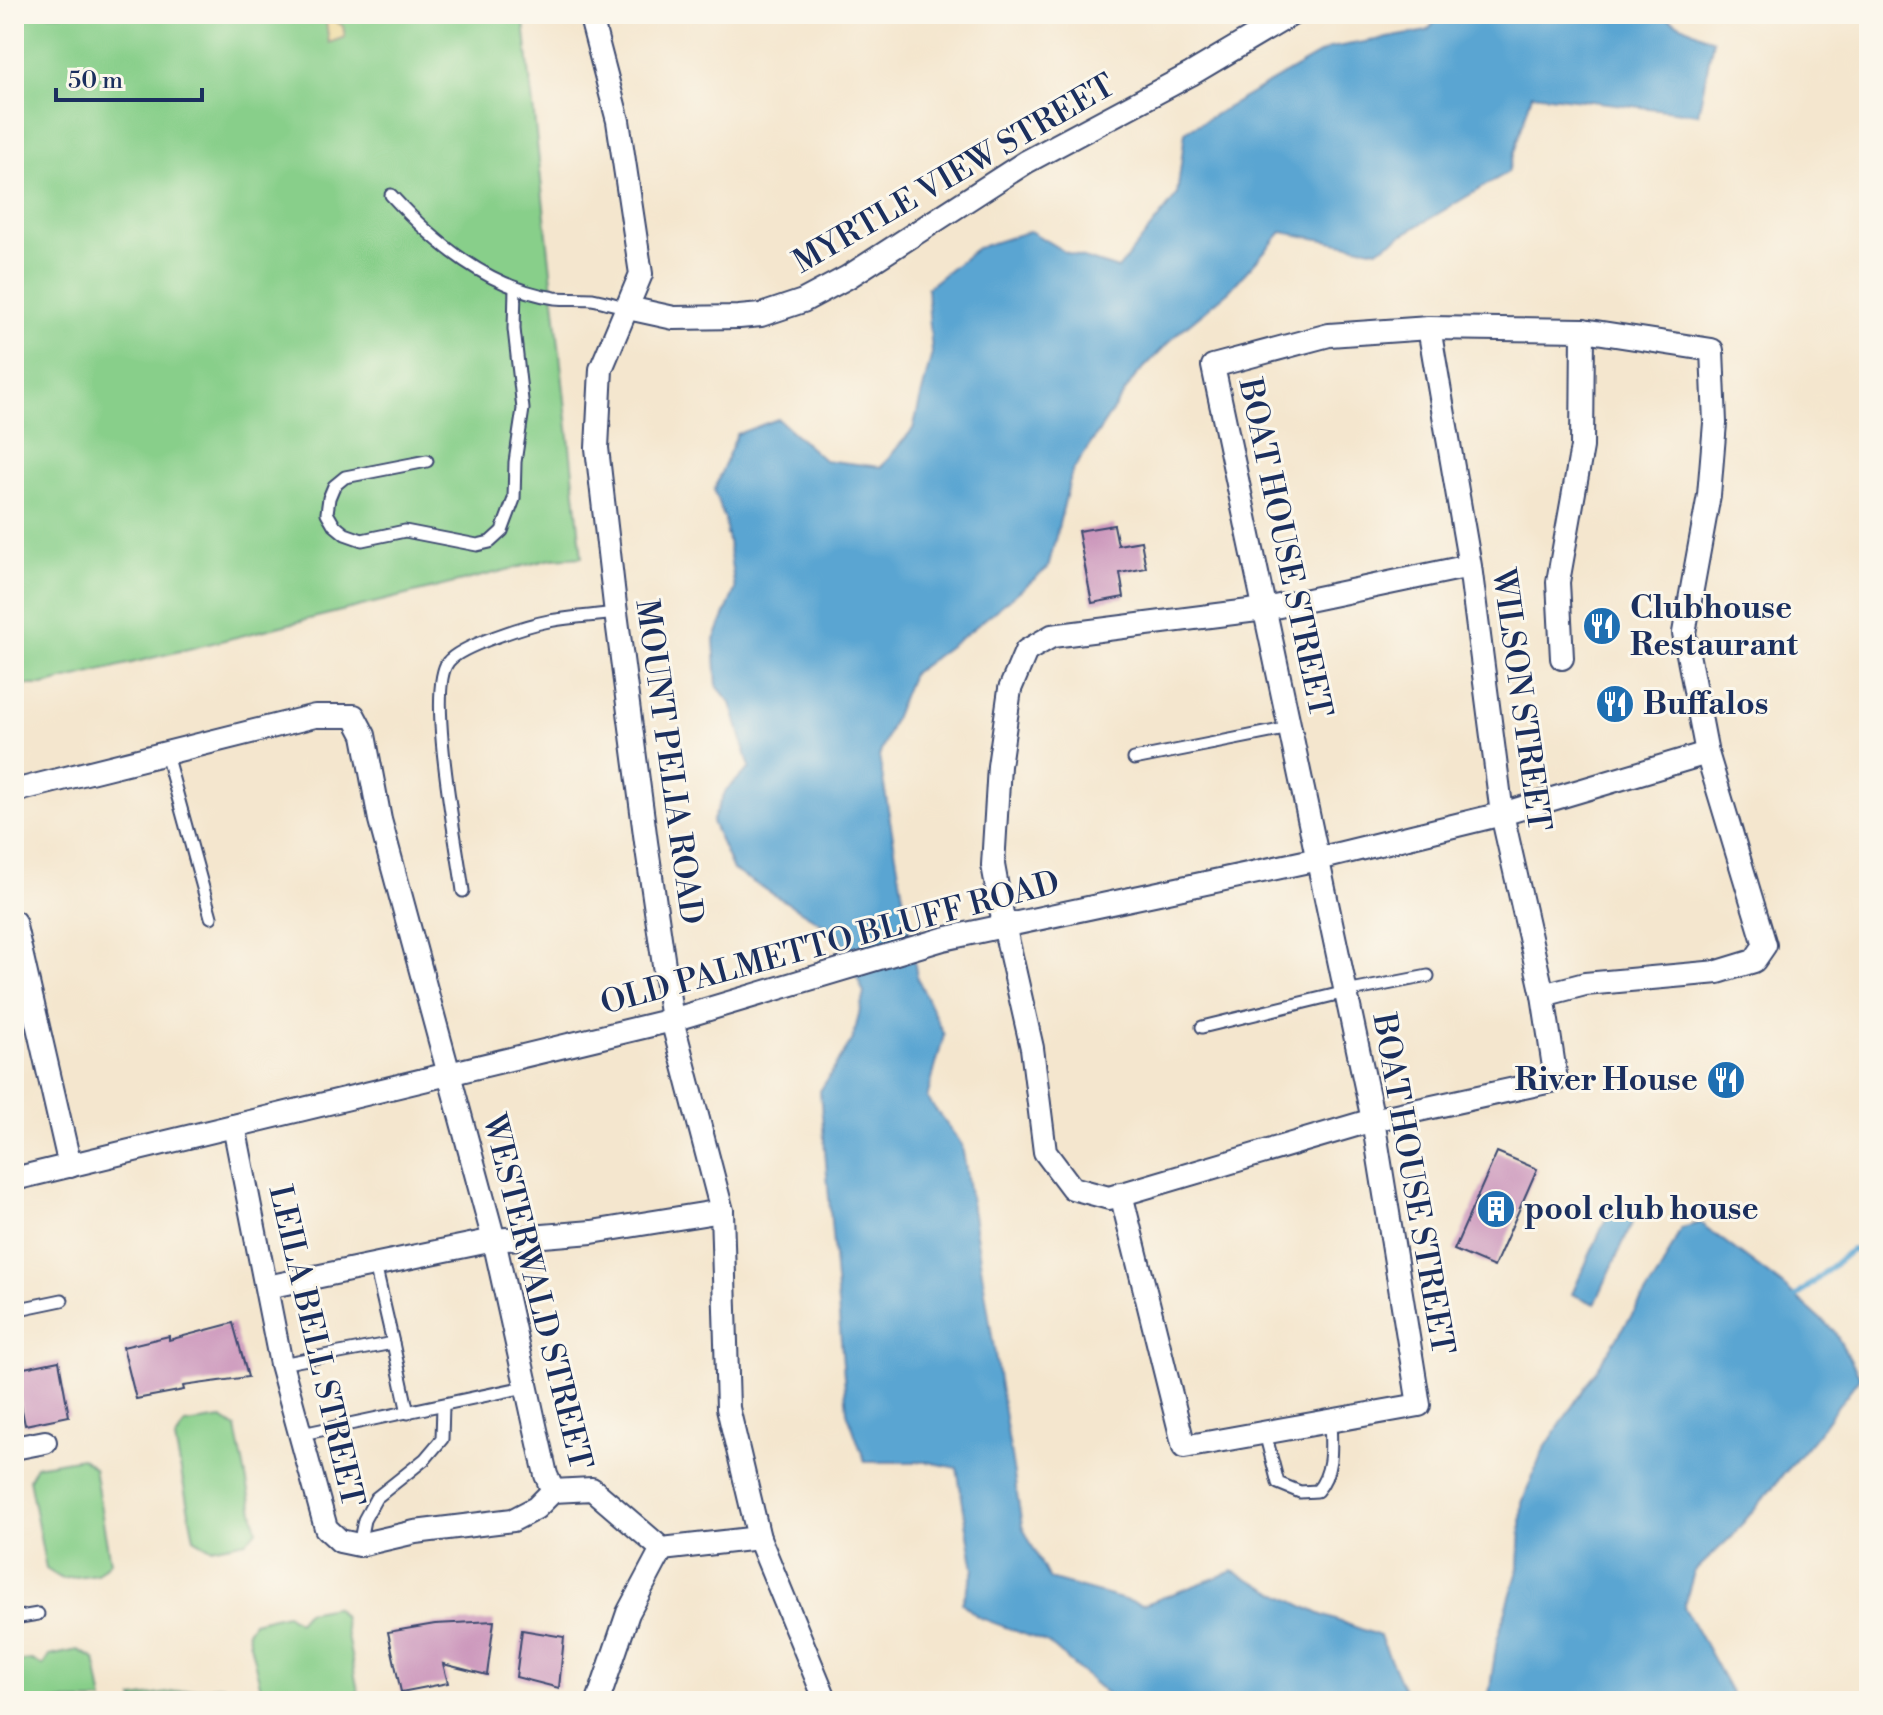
<svg xmlns="http://www.w3.org/2000/svg" width="1883" height="1715" font-family="'Libre Bodoni',serif">
  <rect width="100%" height="100%" fill="#fbf7ec"/>
  <filter id="ink" filterUnits="userSpaceOnUse"><feTurbulence type="fractalNoise" baseFrequency=".0125" numOctaves="2"/><feDisplacementMap in="SourceGraphic" scale="16" xChannelSelector="R" yChannelSelector="G"/><feConvolveMatrix kernelMatrix="1 2 1 2 8 2 1 2 1" color-interpolation-filters="sRGB"/></filter>
  <filter id="wash" filterUnits="userSpaceOnUse"><feTurbulence type="fractalNoise" baseFrequency=".006" numOctaves="4" result="noise"/><feDisplacementMap in="SourceGraphic" scale="32" xChannelSelector="R" yChannelSelector="G"/><feGaussianBlur stdDeviation="1.8" result="paint"/><feColorMatrix in="noise" values="0 0 0 0 0 0 0 0 0 0 0 0 0 0 0 0 0 1.4 0 .05"/><feComposite in="paint" operator="in"/></filter>
  <g filter="url(#wash)">
    <rect width="100%" height="100%" fill="#f4e6ce"/>
    <g fill="#88cf8a" stroke="#527f74" stroke-width="2">
      <polygon points="14,14 523,14 582,557 551,559 43,685 14,685"/>
      <polygon points="222,1419 236,1428 257,1531 246,1541 211,1548 194,1538 175,1440 185,1424"/>
      <polygon points="81,1458 94,1468 110,1562 97,1574 62,1579 46,1569 29,1479 36,1466"/>
      <polygon points="334,1607 343,1616 360,1701 264,1701 247,1631 253,1622 286,1614 298,1622 306,1612"/>
      <polygon points="78,1650 95,1659 103,1701 14,1701 14,1662 32,1660 43,1666 49,1656"/>
      <polygon points="223,1685 227,1701 134,1701 133,1698"/>
    </g>
    <polygon fill="#eeda9e" stroke="#84847e" stroke-width="2" points="341,14 335,21 343,26 345,37 329,43 325,15"/>
    <g fill="#5aa5d2" stroke="#3a6a98" stroke-width="2">
      <polygon points="1442,14 1658,14 1713,40 1698,114 1532,94 1508,172 1377,250 1282,232 1229,291 1178,333 1135,377 1072,472 1048,568 969,632 912,674 879,756 917,977 944,1035 927,1098 962,1145 1022,1526 1049,1579 1143,1605 1233,1571 1319,1614 1380,1636 1409,1701 1115,1701 1048,1643 978,1617 962,1603 974,1570 957,1468 928,1462 865,1462 847,1412 820,1091 853,1039 864,993 839,934 733,870 712,822 726,790 750,768 731,703 717,686 714,640 735,590 725,520 714,490 737,434 778,419 824,460 881,467 913,429 932,353 927,288 977,248 1030,231 1065,252 1118,269 1177,195 1185,132 1330,48 1427,31"/>
      <polygon points="1611,1208 1634,1219 1595,1304 1572,1294"/>
      <polygon points="1700,1223 1781,1284 1834,1331 1860,1377 1814,1438 1732,1536 1694,1572 1684,1607 1736,1701 1488,1701 1497,1640 1519,1567 1522,1503 1543,1451 1660,1272 1681,1228"/>
    </g>
    <g fill="none" stroke-linecap="round" stroke-linejoin="round">
      <polyline stroke="#5aa5d2" stroke-width="6" points="1796,1297 1851,1250 1869,1251"/>
    </g>
    <g id="blocks">
      <g fill="#cc97bc">
        <polygon points="1114,525 1118,545 1141,541 1146,568 1120,573 1124,597 1092,603 1078,531"/>
        <polygon points="1497,1152 1537,1169 1494,1267 1454,1250"/>
        <polygon points="233,1323 248,1377 183,1386 184,1390 136,1399 123,1347 169,1336 169,1340"/>
        <polygon points="59,1361 69,1416 25,1425 14,1370"/>
        <polygon points="494,1621 487,1675 443,1664 448,1683 401,1692 388,1632 435,1624"/>
        <polygon points="522,1630 564,1637 559,1688 516,1677"/>
      </g>
    </g>
  </g>
  <g filter="url(#ink)">
    <use href="#blocks" fill-opacity="0" stroke="#3c4a6f" stroke-width="2"/>
    <g fill="none" stroke-linecap="round" stroke-linejoin="round">
      <g stroke="#3c4a6f" stroke-width="15">
        <g id="service">
          <path d="M391,195C435,243 488,288 555,298C567,299 580,298 592,299C604,301 616,305 628,308"/>
          <polyline points="427,461 345,477 334,486 329,498 327,513 334,525 345,534 362,540 405,531 477,545 490,542 502,531 514,499 515,462 523,409 514,329 515,288"/>
          <polyline points="166,754 211,917"/>
          <polyline points="1134,759 1290,728"/>
          <path d="M463,891C458,850 426,690 448,662C460,646 528,625 549,621C571,617 593,616 616,613"/>
          <polyline points="1202,1027 1346,992 1428,976"/>
          <polyline points="375,1265 393,1343"/>
          <polyline points="14,1310 62,1300"/>
          <polyline points="281,1364 393,1343 408,1413"/>
          <path d="M1265,1433L1278,1483L1300,1492L1317,1491C1334,1472 1331,1445 1330,1421"/>
          <polyline points="302,1434 525,1387"/>
          <polyline points="359,1545 364,1520 376,1498 425,1459 442,1439 443,1405"/>
          <polyline points="14,1618 38,1614"/>
        </g>
      </g>
      <g stroke="#3c4a6f" stroke-width="26">
        <g id="minor">
          <polyline points="590,14 618,121 641,274 601,369 597,448 615,605 646,842 672,1020 722,1211 728,1408 759,1538 826,1701"/>
          <polyline points="628,308 674,318 739,317 761,315 803,301 848,277 1026,162 1191,74 1292,14"/>
          <polyline points="1429,328 1470,566 1502,814 1543,995 1556,1080 1373,1120 1109,1198 1072,1188 1045,1152 1032,1048 1004,925 993,865 999,766 1010,689 1026,651 1052,636 1265,609 1470,566"/>
          <polyline points="1562,658 1558,582 1582,447 1583,330"/>
          <polyline points="14,791 315,716 354,716 364,735 380,820 494,1240 546,1475 553,1491 592,1489 662,1549 759,1538"/>
          <polyline points="14,922 70,1166"/>
          <polyline points="234,1126 281,1364 326,1528 340,1541 359,1545 415,1532 513,1520 536,1508 553,1491"/>
          <polyline points="14,1179 672,1020 943,939 1318,859 1502,814 1707,753"/>
          <polyline points="1121,1194 1184,1447 1419,1405 1373,1120 1213,366 1329,335 1429,328 1583,330 1712,350 1715,423 1709,495 1684,633 1707,753 1765,945 1754,961 1718,972 1585,984 1543,995"/>
          <polyline points="267,1287 494,1240 592,1232 722,1211"/>
          <polyline points="14,1448 45,1442"/>
          <polyline points="598,1701 628,1613 662,1549"/>
        </g>
      </g>
      <use href="#service" stroke="#fff" stroke-width="11"/>
      <use href="#minor" stroke="#fff" stroke-width="22"/>
    </g>
  </g>
  <defs>
    <g id="restaurant-disc" transform="scale(2)"><circle r="9.5" fill="#1f6fb2" stroke="#fbf7ec"/><path d="M-5-6h1v4h1v-4h1v4h1v-4h1v5L-1.5 .5V6h-2V.5L-5-1ZM5-6V6H3V1.5H1.5Q1.5-4 5-6Z" fill="#fff"/></g>
    <g id="building-disc" transform="scale(2)"><circle r="9.5" fill="#1f6fb2" stroke="#fbf7ec"/><path d="M-4-6H4V6H1V3H-1V6H-4ZM-2.5-4.3h1.7v1.8h-1.7ZM.8-4.3h1.7v1.8H.8ZM-2.5-1h1.7V.8h-1.7ZM.8-1h1.7V.8H.8Z" fill="#fff"/></g>
  </defs>
  <g fill-rule="evenodd">
    <use href="#restaurant-disc" x="1602" y="626"/>
    <use href="#restaurant-disc" x="1615" y="704"/>
    <use href="#restaurant-disc" x="1726" y="1080"/>
    <use href="#building-disc" x="1496" y="1209"/>
  </g>
  <g text-anchor="middle" dominant-baseline="central" stroke-width="6" stroke-linejoin="round" paint-order="stroke">
    <g font-size="32" fill="#1b2f5e" stroke="#fbf7ec">
      <text transform="translate(954 174) rotate(-30)">MYRTLE VIEW STREET</text>
      <text transform="translate(1285 548) rotate(78)">BOAT HOUSE STREET</text>
      <text transform="translate(1521 700) rotate(82)">WILSON STREET</text>
      <text transform="translate(669 762) rotate(82)">MOUNT PELIA ROAD</text>
      <text transform="translate(830 943) rotate(-15)">OLD PALMETTO BLUFF ROAD</text>
      <text transform="translate(1413 1184) rotate(80)">BOAT HOUSE STREET</text>
      <text transform="translate(537 1292) rotate(76)">WESTERWALD STREET</text>
      <text transform="translate(316 1346) rotate(77)">LEILA BELL STREET</text>
    </g>
    <g font-size="32" font-weight="bold" fill="#1b2f5e" stroke="#fbf7ec" text-anchor="start">
      <text x="1630" y="608">Clubhouse<tspan x="1630" dy="37">Restaurant</tspan></text>
      <text x="1643" y="704">Buffalos</text>
      <text x="1698" y="1080" text-anchor="end">River House</text>
      <text x="1524" y="1209">pool club house</text>
    </g>
  </g>
  <rect width="1883" height="1715" fill="none" stroke="#fbf7ec" stroke-width="48"/>
  <path d="M56 88v12h146v-12" fill="none" stroke="#1b2f5e" stroke-width="4"/>
  <text x="68" y="88" font-size="24" fill="#1b2f5e" stroke="#fbf7ec" stroke-width="6" paint-order="stroke">50 m</text>
</svg>
